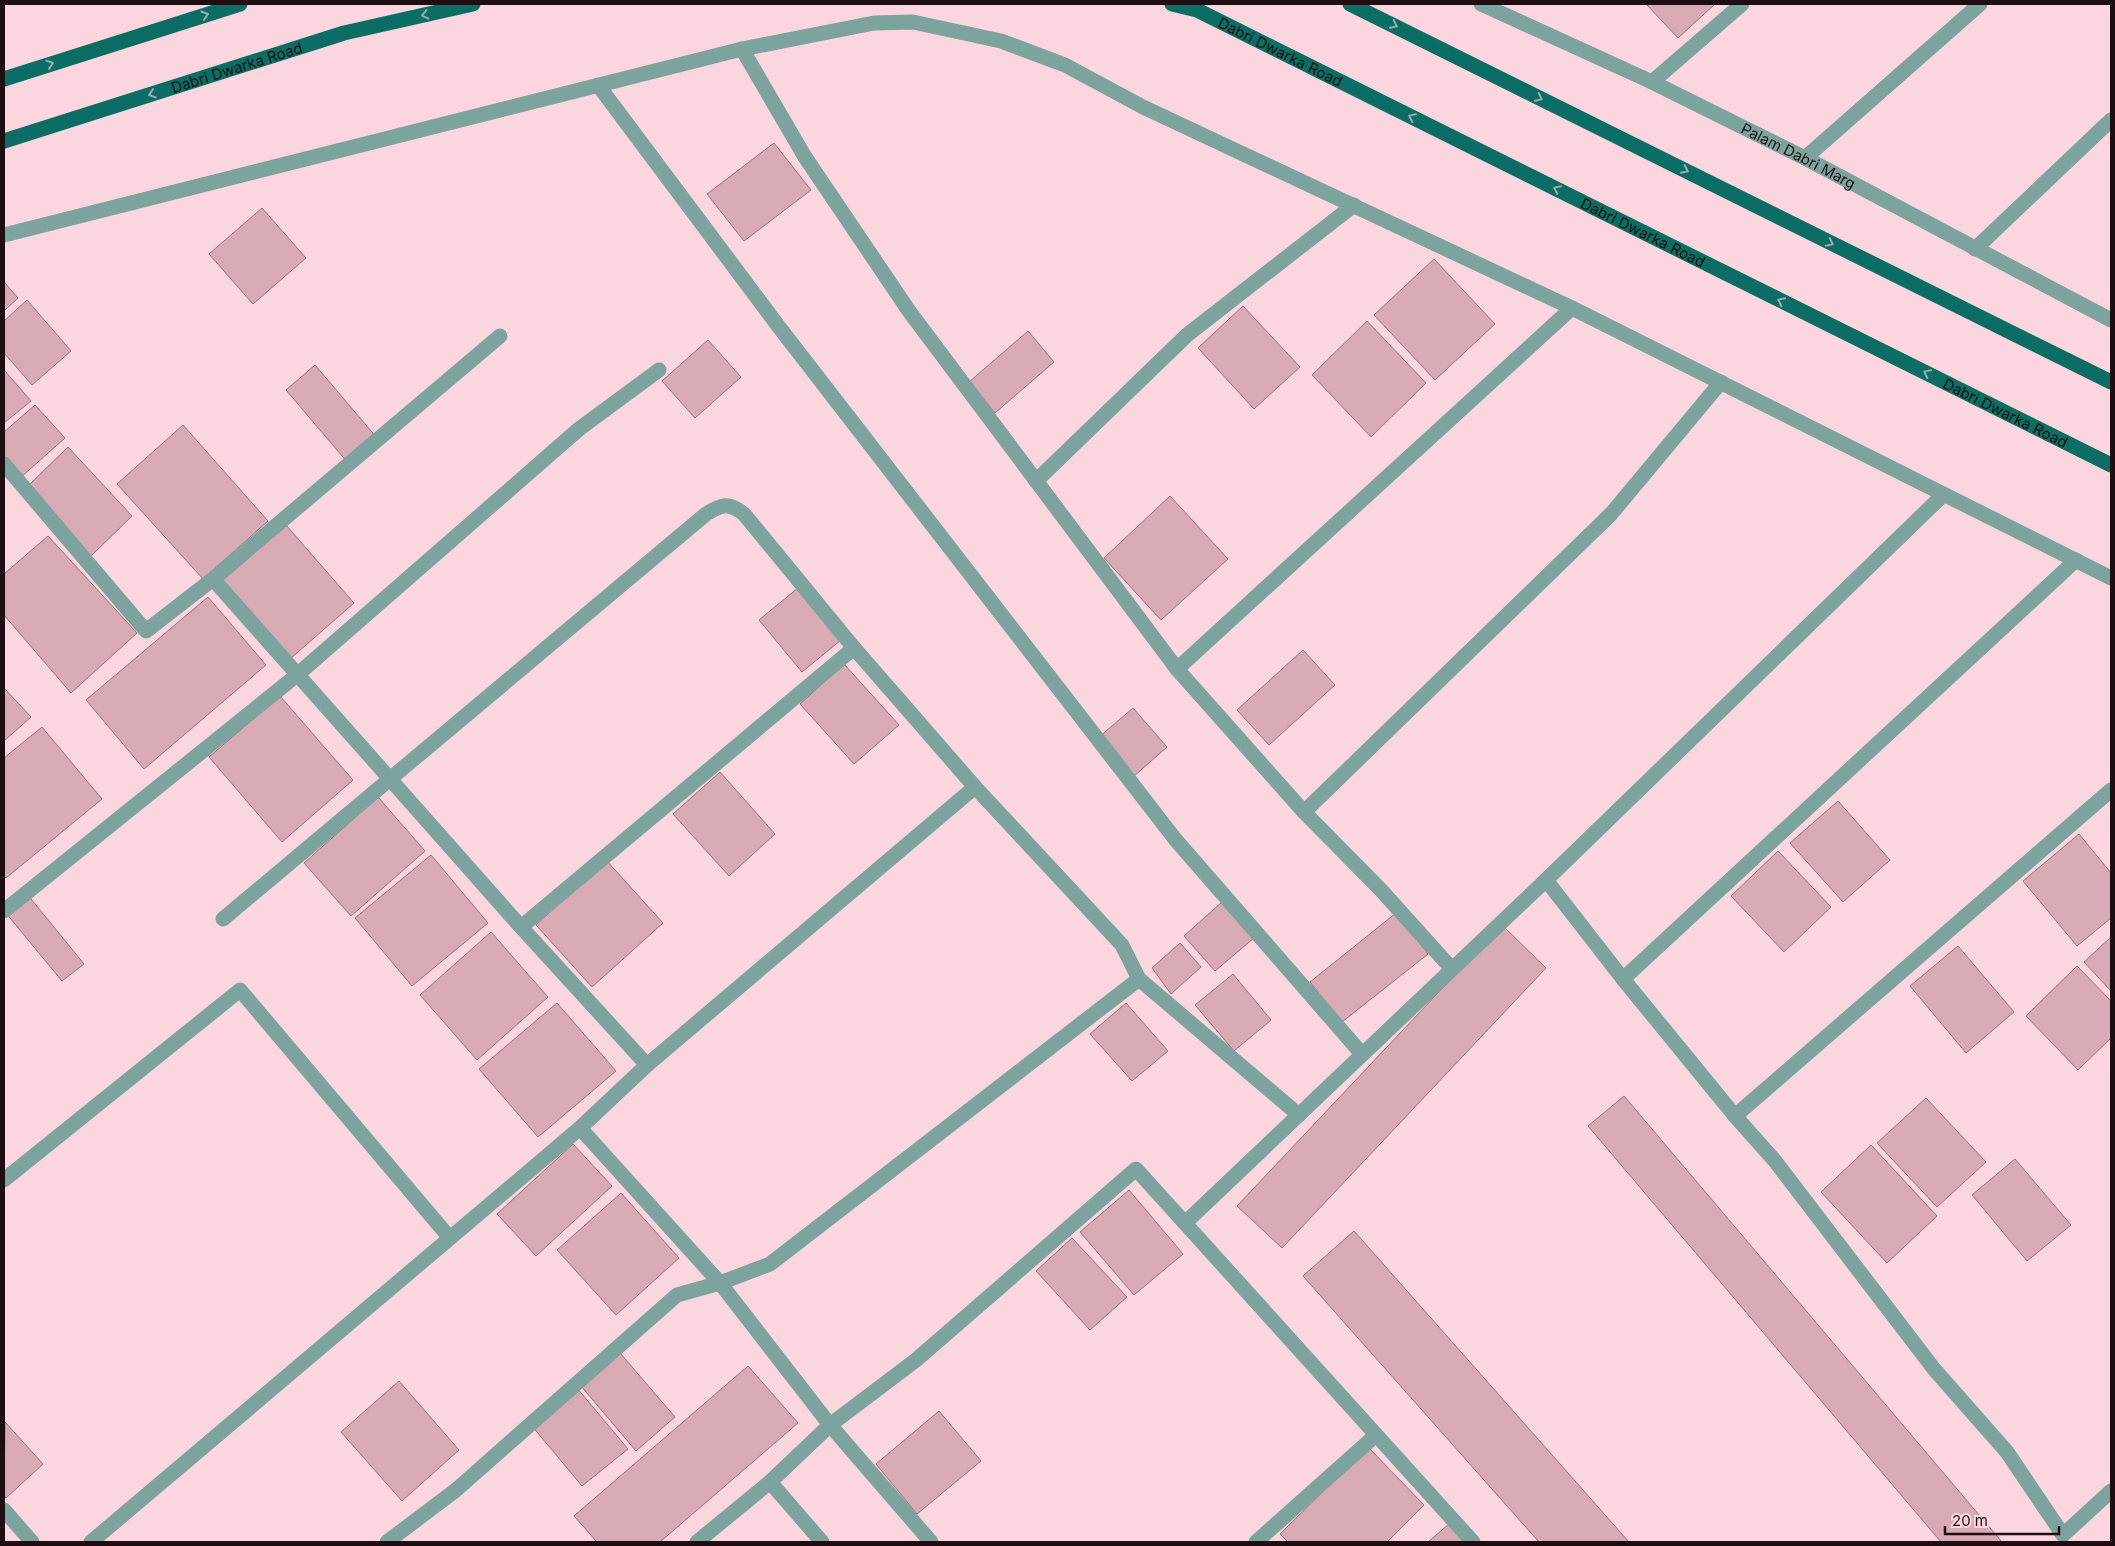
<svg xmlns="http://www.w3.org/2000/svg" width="2115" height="1546" font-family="Inter,sans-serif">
  <rect width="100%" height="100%" fill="#fcd6de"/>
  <g fill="#d8abb4" stroke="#996f78">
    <polygon points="1646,4 1715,4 1678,38"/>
    <polygon points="774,143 811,190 744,241 707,194"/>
    <polygon points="262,208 306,258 253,304 209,254"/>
    <polygon points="1434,259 1495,324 1435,380 1374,315"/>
    <polygon points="4,282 18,298 4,311"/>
    <polygon points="27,300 71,351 32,385 4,353 4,321"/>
    <polygon points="1243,306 1300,367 1254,409 1198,348"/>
    <polygon points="1367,321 1426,383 1371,437 1312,375"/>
    <polygon points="1028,331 1054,362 995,413 969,382"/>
    <polygon points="708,340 741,377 695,418 662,381"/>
    <polygon points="315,365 377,438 348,463 286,390"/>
    <polygon points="4,370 31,401 4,423"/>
    <polygon points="35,405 65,438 20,478 4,460 4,432"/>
    <polygon points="183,425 268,521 203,579 117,484"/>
    <polygon points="68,447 132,516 90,557 27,487"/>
    <polygon points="1170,496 1228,559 1161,620 1104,558"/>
    <polygon points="286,525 354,603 290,659 222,581"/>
    <polygon points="48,536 137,633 71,693 4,615 4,574"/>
    <polygon points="798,588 841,640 802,672 759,620"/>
    <polygon points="208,597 266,665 144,769 86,700"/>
    <polygon points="1303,650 1335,685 1269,745 1237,710"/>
    <polygon points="844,664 899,725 854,764 800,704"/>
    <polygon points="4,688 31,717 4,741"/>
    <polygon points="280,696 353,780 282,842 209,757"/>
    <polygon points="1133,708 1167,747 1133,777 1098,738"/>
    <polygon points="42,727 102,799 6,878 4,876 4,758"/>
    <polygon points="720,772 775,834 729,876 673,814"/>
    <polygon points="378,797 425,851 351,916 304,863"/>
    <polygon points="1838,801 1890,860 1843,902 1790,843"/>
    <polygon points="2079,834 2111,873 2111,918 2077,946 2023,881"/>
    <polygon points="1778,851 1831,907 1784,952 1731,896"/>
    <polygon points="431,855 488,923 412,986 355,918"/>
    <polygon points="606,860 663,923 592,987 536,925"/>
    <polygon points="27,894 84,964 62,981 5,912"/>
    <polygon points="1222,902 1254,938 1215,971 1184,936"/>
    <polygon points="1396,913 1428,954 1342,1022 1310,982"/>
    <polygon points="1502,925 1546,968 1282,1248 1237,1206"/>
    <polygon points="491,932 548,997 477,1060 420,995"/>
    <polygon points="2111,937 2111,991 2084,962"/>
    <polygon points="1180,943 1201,967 1171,994 1152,968"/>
    <polygon points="1958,946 2014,1012 1966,1053 1910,986"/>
    <polygon points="2077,966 2111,1001 2111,1038 2078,1070 2026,1016"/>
    <polygon points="1233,974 1271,1020 1234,1051 1195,1005"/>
    <polygon points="557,1003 616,1071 538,1137 479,1069"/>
    <polygon points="1126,1003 1168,1051 1132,1081 1090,1034"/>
    <polygon points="1624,1096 2002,1542 1941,1542 1588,1126"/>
    <polygon points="1926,1098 1986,1162 1937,1207 1877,1143"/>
    <polygon points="573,1144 612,1186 536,1256 497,1214"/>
    <polygon points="1871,1145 1937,1216 1887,1263 1821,1192"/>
    <polygon points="2015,1159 2071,1225 2027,1261 1972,1195"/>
    <polygon points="1129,1190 1183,1254 1134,1295 1080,1232"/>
    <polygon points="621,1193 679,1258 616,1315 557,1250"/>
    <polygon points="1354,1231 1629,1542 1539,1542 1303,1276"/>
    <polygon points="1072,1238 1127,1297 1090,1330 1036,1271"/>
    <polygon points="620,1353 675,1417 636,1451 581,1386"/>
    <polygon points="748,1366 798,1423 660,1542 597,1542 574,1516"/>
    <polygon points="399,1381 459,1450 402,1501 341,1432"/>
    <polygon points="577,1388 628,1449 582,1486 532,1426"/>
    <polygon points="939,1411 981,1461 917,1514 876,1464"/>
    <polygon points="5,1422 43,1464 6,1498 4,1495"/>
    <polygon points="1368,1447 1424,1505 1387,1542 1288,1542 1280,1534"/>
    <polygon points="1449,1524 1465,1542 1428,1542"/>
  </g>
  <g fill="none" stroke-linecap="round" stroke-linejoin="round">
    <g stroke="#7ca39d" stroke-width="15">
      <path id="s1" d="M1481,4L1652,82L1805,158L2111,320"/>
      <polyline points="742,49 805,157 909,311 1177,669 1304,812 1381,890 1452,969"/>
      <polyline points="1652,82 1742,4"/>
      <polyline points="598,85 779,327 1175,839 1362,1054"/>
      <polyline points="1805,158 1980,4"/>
      <polyline points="4,235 742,49 874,23 913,22 1001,41 1065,65 1143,107 1572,308 2111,578"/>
      <polyline points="1975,249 2111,120"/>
      <polyline points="4,464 146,631 213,579 500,336"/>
      <polyline points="1036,481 1187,335 1354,205"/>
      <polyline points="1943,495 1546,880 1623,979 1735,1116 1775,1161 1934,1369 2007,1452 2063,1535 2111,1491"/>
      <polyline points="213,579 521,927 647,1065"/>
      <polyline points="1177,669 1572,308"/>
      <polyline points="1304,812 1611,514 1721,382"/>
      <polyline points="4,911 297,675 579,429 659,370"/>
      <path d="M223,919L706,514C722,504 729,502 744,514L854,648L975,787L1122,945L1139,979L1299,1115"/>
      <polyline points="521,927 854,648"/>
      <polyline points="1623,979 2076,560"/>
      <polyline points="1735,1116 2111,790"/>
      <polyline points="580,1128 720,1283 830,1425 931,1542"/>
      <polyline points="4,1180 240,990 449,1237"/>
      <polyline points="1185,1223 1546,880"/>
      <polyline points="770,1482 822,1542"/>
      <polyline points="4,1510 32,1542"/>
      <polyline points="91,1542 580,1128 647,1065 975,787"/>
      <polyline points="387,1542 456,1490 677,1295 720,1283 770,1264 1139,979"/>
      <polyline points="697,1542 770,1482 830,1425 916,1360 1136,1169 1473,1542"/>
      <polyline points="1256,1542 1376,1435"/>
    </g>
    <g stroke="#0b6d64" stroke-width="15">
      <path id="s2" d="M1172,4L1197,10L2111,465"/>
      <polyline points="1350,4 2111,382"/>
      <polyline points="4,79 240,4"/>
      <path id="s3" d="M4,141L344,33L473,4"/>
    </g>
  </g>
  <defs><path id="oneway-chevron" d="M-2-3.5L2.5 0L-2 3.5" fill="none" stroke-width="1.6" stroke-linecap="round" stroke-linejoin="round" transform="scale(1.25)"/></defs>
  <g stroke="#9cacad">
    <use href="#oneway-chevron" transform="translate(205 15) rotate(-18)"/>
    <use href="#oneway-chevron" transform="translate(425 15) rotate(167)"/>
    <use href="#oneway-chevron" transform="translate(1394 25) rotate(26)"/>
    <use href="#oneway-chevron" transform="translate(50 64) rotate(-18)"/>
    <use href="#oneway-chevron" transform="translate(152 94) rotate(162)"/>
    <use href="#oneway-chevron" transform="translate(1539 98) rotate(26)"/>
    <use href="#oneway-chevron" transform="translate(1412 117) rotate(-154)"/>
    <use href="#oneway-chevron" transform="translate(1685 170) rotate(26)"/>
    <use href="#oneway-chevron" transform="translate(1557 189) rotate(-154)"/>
    <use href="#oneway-chevron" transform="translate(1830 243) rotate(26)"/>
    <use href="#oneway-chevron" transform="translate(1781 301) rotate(-154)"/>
    <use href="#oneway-chevron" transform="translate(1927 373) rotate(-154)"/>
  </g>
  <g text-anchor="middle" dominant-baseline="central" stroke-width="4" stroke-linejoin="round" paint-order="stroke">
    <g font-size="15" fill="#1e0e12" stroke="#fcd6de">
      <text stroke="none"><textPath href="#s2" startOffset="119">Dabri Dwarka Road</textPath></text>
      <text stroke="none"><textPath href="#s3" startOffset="244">Dabri Dwarka Road</textPath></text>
      <text stroke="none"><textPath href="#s1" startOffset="352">Palam Dabri Marg</textPath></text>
      <text stroke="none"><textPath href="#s2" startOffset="524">Dabri Dwarka Road</textPath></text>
      <text stroke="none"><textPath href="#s2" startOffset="929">Dabri Dwarka Road</textPath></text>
    </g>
  </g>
  <rect width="2115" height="1546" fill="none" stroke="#1e0e12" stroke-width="10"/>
  <path d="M1945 1526v8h114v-8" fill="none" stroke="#1e0e12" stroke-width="2.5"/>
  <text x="1952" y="1526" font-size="15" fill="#1e0e12" stroke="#fcd6de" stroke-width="4" paint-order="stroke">20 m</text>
</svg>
